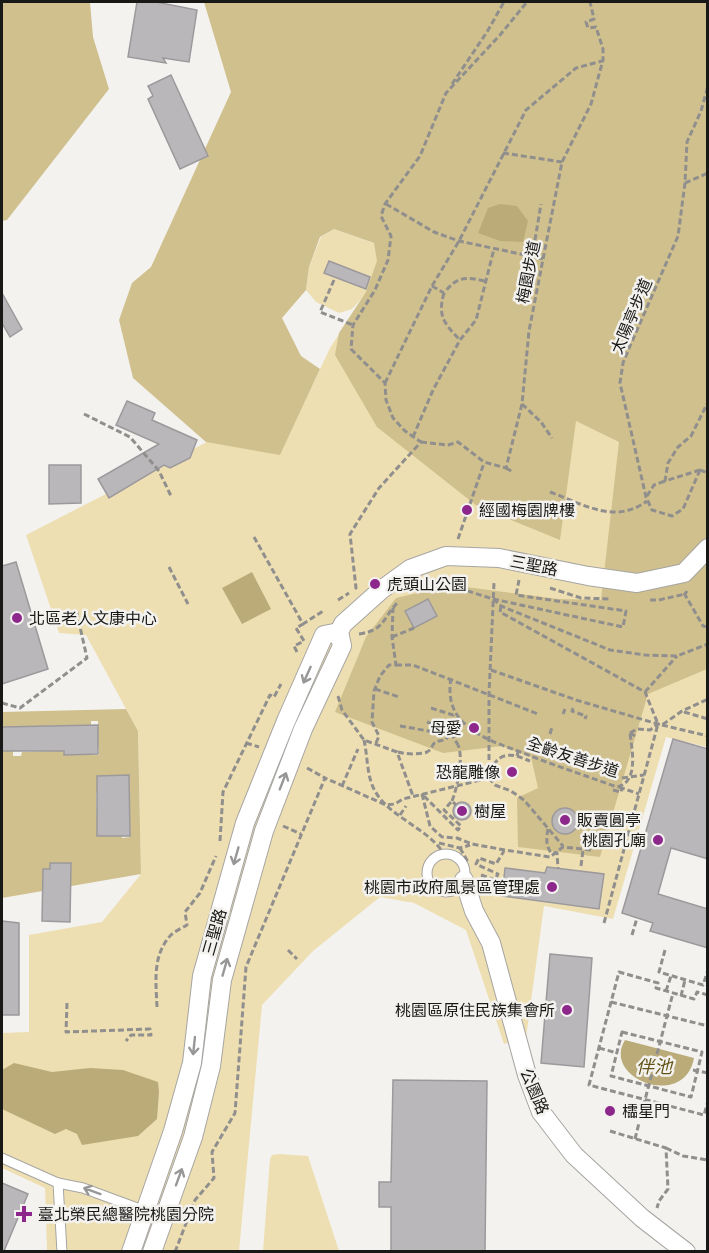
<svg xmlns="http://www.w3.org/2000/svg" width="709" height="1253" font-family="Inter,'Noto Sans TC',sans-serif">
  <rect width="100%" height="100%" fill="#f3f2ef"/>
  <g fill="#eedfb2">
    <polygon points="707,2 707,747 666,737 613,919 544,906 526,1038 504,1044 466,930 414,903 380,897 313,951 262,1005 239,1251 47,1251 45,1188 2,1168 2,1033 29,1032 29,935 102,922 141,874 138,731 86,635 59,633 26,535 207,442 280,454 330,348 362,298 352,309 339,313 316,302 306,290 309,267 321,237 334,229 373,243"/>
    <polygon points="279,1154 308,1156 339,1251 263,1251 270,1159 272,1155"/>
  </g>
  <g fill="#d0c08d" fill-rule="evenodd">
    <polygon points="2,2 90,2 93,37 109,89 7,220 2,221"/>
    <polygon points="204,2 707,2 707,669 648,694 600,857 518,847 517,798 538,788 531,757 502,746 443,753 335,712 366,637 396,598 451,585 558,599 601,600 619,442 576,421 560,540 477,506 377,427 335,355 339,333 366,292 377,261 374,243 334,229 320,237 309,267 306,290 282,318 301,356 320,369 280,455 206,442 133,378 119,320 132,283 151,267 231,92"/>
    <path d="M126,709L138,731L141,874L2,898V751H13V756H21L22,752L89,750L90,755H99V747H94V728H98V721H91V725L2,727V712ZM122,775H129L130,837L122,838V833L104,834V836H97V830L100,829L97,819L96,793H100L97,785V777L122,780Z"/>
  </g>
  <g fill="#bbab79">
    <polygon points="500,204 517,206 528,221 523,242 500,241 478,233 488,208"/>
    <polygon points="252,572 271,609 242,624 222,588"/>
    <path d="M625,1040L694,1058C684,1111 601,1078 625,1040Z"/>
    <polygon points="14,1063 52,1072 90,1068 123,1070 158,1082 159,1092 157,1119 138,1136 82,1145 77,1134 66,1129 55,1134 4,1110 2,1107 2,1070"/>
  </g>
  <g fill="#bab7ba" stroke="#9c999c" stroke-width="1.5">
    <polygon points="137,2 156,2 197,10 189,62 163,58 166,63 128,57"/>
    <polygon points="171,75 208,156 180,169 148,99 153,96 148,86"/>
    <polygon points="329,261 370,277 366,289 324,273"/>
    <polygon points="2,293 22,329 10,337 2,323"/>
    <polygon points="127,401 155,413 152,420 197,440 190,458 170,468 164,465 109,498 98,479 159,444 116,425"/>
    <polygon points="49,465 81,465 81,503 49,504"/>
    <polygon points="16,562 48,669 2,684 2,566"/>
    <polygon points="428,599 437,616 414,628 405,611"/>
    <polygon points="98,725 98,754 64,755 64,751 2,751 2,727"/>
    <polygon points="673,739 708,749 708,859 671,848 658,894 708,909 708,948 650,931 653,923 622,913"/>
    <polygon points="129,775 130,836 97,836 97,776"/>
    <circle cx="462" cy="811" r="9"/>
    <circle cx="565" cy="821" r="13"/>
    <polygon points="50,863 71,863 70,922 42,921 43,869 50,869"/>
    <polygon points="547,867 604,874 599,909 502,896 505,868 545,873"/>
    <polygon points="2,921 19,923 19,1015 2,1015"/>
    <polygon points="550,954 592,958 584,1067 541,1063"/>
    <polygon points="393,1080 487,1081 485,1251 391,1251 391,1207 379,1207 379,1182 391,1182"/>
    <polygon points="2,1183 28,1194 4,1251 2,1251"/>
  </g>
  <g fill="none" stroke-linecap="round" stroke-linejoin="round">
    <g stroke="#a6a5a2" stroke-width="11">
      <g id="lane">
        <circle cx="446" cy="873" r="19"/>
        <polyline points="2,1158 58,1183 83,1188 148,1212"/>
        <polyline points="58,1183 62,1252"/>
      </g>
    </g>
    <g stroke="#a6a5a2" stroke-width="20">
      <g id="street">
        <polyline points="464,880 474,911 491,943 527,1075 541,1112 574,1155 642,1218 686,1252"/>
        <polyline points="131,1252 173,1131 192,1063 202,976 245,823 286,721 324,635 339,632"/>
        <polyline points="152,1252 193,1137 211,1066 222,980 264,831 303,729 342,646 339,632 343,624 381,590 410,569 446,556 499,558 588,576 637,583 684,573 708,548"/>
      </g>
    </g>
    <g stroke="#908f8d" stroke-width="3" stroke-dasharray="6 3" stroke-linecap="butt">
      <polyline points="706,2 708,2"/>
      <polyline points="452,84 487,32 504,2"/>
      <polyline points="503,153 562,162"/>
      <polyline points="685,183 708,173"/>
      <polyline points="386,204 434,232 459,241 544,259"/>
      <polyline points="532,258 541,204"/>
      <polyline points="334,280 320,312 353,325"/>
      <path d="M432,286L444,293C457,276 465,277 485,281"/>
      <path d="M444,293C437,317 445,324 460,340"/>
      <polyline points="385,383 432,286 459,241 526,110 576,68 602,61"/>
      <polyline points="522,404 541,422 552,438"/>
      <polyline points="84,414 130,437 159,471 171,496"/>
      <polyline points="413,437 433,390 460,340 476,320 494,249"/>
      <polyline points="421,442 448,445 458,442 484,462 506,468 522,404 529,331 562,162 591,104 603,60 603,49 596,27 588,28 586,22 594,19 590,2"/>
      <polyline points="506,468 513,472"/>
      <polyline points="700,470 683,509 672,516 652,510 646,497 620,383 623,363 630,346 678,236 685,183 687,142 701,111 708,86"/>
      <polyline points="700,470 665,481 668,463 678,447 691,436 708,402"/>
      <polyline points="700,470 708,473"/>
      <path d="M550,492C583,504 615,525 647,501"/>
      <polyline points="647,496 654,485 665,481"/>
      <polyline points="254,537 303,624 323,611"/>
      <polyline points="458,539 484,463"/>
      <polyline points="169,567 188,604"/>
      <polyline points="433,580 493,599 501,606 610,650 645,655 677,656 708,644"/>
      <polyline points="550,588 581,598 611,599"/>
      <polyline points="355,589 356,588 350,534 379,488 421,442 405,431 393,418 386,400 385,383 351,349 353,325 375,290 388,260 391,236 381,216 385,204 420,156 446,93 500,35 527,2"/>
      <polyline points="684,593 703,626 708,627"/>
      <polyline points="493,599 623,627 626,611 516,595 519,580"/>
      <polyline points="338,600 349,593"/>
      <polyline points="650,600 659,600 685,594 687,591"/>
      <polyline points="501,606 500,612 645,692 658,724"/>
      <path d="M359,634C385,630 382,619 398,602"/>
      <polyline points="392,637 414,628"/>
      <polyline points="297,652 294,646 304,641 296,628 303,624"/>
      <polyline points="396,665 413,665 538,714"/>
      <polyline points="491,670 576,700 658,724"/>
      <path d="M451,678C448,695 451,712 465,724C480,738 499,744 518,751C550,764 584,775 617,787C639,782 632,750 630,733"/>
      <polyline points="375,689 399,697"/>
      <polyline points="645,692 677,656"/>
      <polyline points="338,696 342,710 364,740 397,752 413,796"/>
      <polyline points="2,703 20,708 87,658 76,609"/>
      <polyline points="431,708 453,715 455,713"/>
      <polyline points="573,708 572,711 586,716 585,719"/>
      <polyline points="684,712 708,719"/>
      <polyline points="563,714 565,709"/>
      <polyline points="427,722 450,731 458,745"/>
      <polyline points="662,725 708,736"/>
      <polyline points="400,726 440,733 450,731 463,723"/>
      <polyline points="630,733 637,729 650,730 658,724 662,725 682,711 708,699"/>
      <polyline points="630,733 637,737"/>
      <polyline points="550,734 552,727"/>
      <path d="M364,740C367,753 367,769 371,782C382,816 426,825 444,854"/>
      <polyline points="246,743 259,747"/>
      <polyline points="376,743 379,736 372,722 374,691 380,676 389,665 396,665 392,637 393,608"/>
      <path d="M398,752C405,754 420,755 427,752C436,747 428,741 446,740L450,731"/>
      <polyline points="517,756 530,761"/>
      <polyline points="307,768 325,778"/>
      <path d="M490,773C495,759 502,753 517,756L518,752"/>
      <polyline points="489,778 489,694 494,583"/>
      <polyline points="489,778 495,785 511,791 524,800 563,846"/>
      <polyline points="622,778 644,775"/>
      <polyline points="342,786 358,749"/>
      <polyline points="619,787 639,794"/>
      <polyline points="613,790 621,792 622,788"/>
      <polyline points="422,794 430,826 442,837 457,838 472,844 505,850 550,857 563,847 592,850"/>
      <polyline points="424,796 458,830 461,826 444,810 452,801 456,805"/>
      <polyline points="400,815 406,806"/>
      <polyline points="283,826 301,834"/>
      <path d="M548,829C546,839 546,845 551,853H557L558,868"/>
      <polyline points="220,841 223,792 270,695 274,697 281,684"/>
      <polyline points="439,843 460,848 470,845"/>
      <polyline points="460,848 468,862"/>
      <polyline points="581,866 583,850"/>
      <polyline points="481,875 495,880 498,874 476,864 479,858 496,864 504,851"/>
      <polyline points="604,923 658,724"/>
      <polyline points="632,935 637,918"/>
      <polyline points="288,950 297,959"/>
      <polyline points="665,950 659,972 703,985 708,970"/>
      <polyline points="666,991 671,976"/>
      <polyline points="708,995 697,992 694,999 656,988 658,983 619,972 589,1085 704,1115 708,1101"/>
      <polyline points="681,996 685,980"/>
      <polyline points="611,1002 708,1026"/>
      <polyline points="67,1003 66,1032 150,1029 151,1035 131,1035 126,1041"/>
      <path d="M157,1007C156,982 152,955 171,935C175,931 182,928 187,925L185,912L200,893L216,856"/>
      <polygon points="622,1032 702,1052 691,1097 611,1076"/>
      <polyline points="599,1048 617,1053"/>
      <polyline points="693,1070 708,1073"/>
      <polyline points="641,1115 673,993"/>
      <polyline points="610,1131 666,1148 668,1189 659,1201 657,1208"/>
      <polyline points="635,1139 639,1123"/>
      <polyline points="666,1148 683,1156 708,1160"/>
      <polyline points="175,1252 195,1200 214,1178 212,1152 235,1113 246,967 325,778 386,805 395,804 403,799 489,778"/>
    </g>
    <use href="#lane" stroke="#fff" stroke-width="9"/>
    <use href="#street" stroke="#fff" stroke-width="18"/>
    <path stroke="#908f8d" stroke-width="3" stroke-dasharray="6 3" stroke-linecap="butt" d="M452,801C457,788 464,759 458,745"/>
  </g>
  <defs><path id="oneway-shaft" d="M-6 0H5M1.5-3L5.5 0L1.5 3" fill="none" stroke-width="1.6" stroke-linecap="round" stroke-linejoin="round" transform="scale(1.5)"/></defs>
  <g stroke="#979797">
    <use href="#oneway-shaft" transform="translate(307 675) rotate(114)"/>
    <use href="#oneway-shaft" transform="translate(283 781) rotate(-69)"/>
    <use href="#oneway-shaft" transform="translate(236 856) rotate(106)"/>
    <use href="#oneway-shaft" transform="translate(225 967) rotate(-74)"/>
    <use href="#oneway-shaft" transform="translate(194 1046) rotate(96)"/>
    <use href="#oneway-shaft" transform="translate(179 1177) rotate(-70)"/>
    <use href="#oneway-shaft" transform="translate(92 1191) rotate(-160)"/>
  </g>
  <g fill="#8e278c" stroke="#f3f2ef" stroke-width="2">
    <circle cx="467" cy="510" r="6"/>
    <circle cx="375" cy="584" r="6"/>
    <circle cx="17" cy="618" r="6"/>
    <circle cx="474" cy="728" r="6"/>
    <circle cx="512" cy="772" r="6"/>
    <circle cx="462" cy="811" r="6"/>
    <circle cx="565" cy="820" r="6"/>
    <circle cx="658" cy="840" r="6"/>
    <circle cx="552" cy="887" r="6"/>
    <circle cx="567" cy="1010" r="6"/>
    <circle cx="610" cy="1111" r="6"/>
    <path d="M21 1205h6v6h6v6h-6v6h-6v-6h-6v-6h6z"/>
  </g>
  <g text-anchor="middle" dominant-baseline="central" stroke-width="5" stroke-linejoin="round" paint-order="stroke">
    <g font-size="16" fill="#181817" stroke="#f3f2ef">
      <text transform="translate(528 272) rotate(-79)">梅園步道</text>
      <text transform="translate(631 316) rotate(-67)">太陽亭步道</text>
      <text transform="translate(534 565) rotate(11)">三聖路</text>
      <text transform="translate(573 757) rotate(18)">全齡友善步道</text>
      <text transform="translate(214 932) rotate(-74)">三聖路</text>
      <text transform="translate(535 1091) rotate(67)">公園路</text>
    </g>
    <g font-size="16" fill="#181817" stroke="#f3f2ef" text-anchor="start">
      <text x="479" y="510">經國梅園牌樓</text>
      <text x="387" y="584">虎頭山公園</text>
      <text x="29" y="618">北區老人文康中心</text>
      <text x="462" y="728" text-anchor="end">母愛</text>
      <text x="500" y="772" text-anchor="end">恐龍雕像</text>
      <text x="474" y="811">樹屋</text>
      <text x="577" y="820">販賣圓亭</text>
      <text x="646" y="840" text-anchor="end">桃園孔廟</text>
      <text x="540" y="887" text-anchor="end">桃園市政府風景區管理處</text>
      <text x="555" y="1010" text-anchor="end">桃園區原住民族集會所</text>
      <text x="622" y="1111">櫺星門</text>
      <text x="38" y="1214">臺北榮民總醫院桃園分院</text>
    </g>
    <g font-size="18" font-style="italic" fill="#635216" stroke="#f3f2ef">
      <text x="654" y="1066">伴池</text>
    </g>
  </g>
  <rect width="709" height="1253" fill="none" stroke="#181817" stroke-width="6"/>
</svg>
